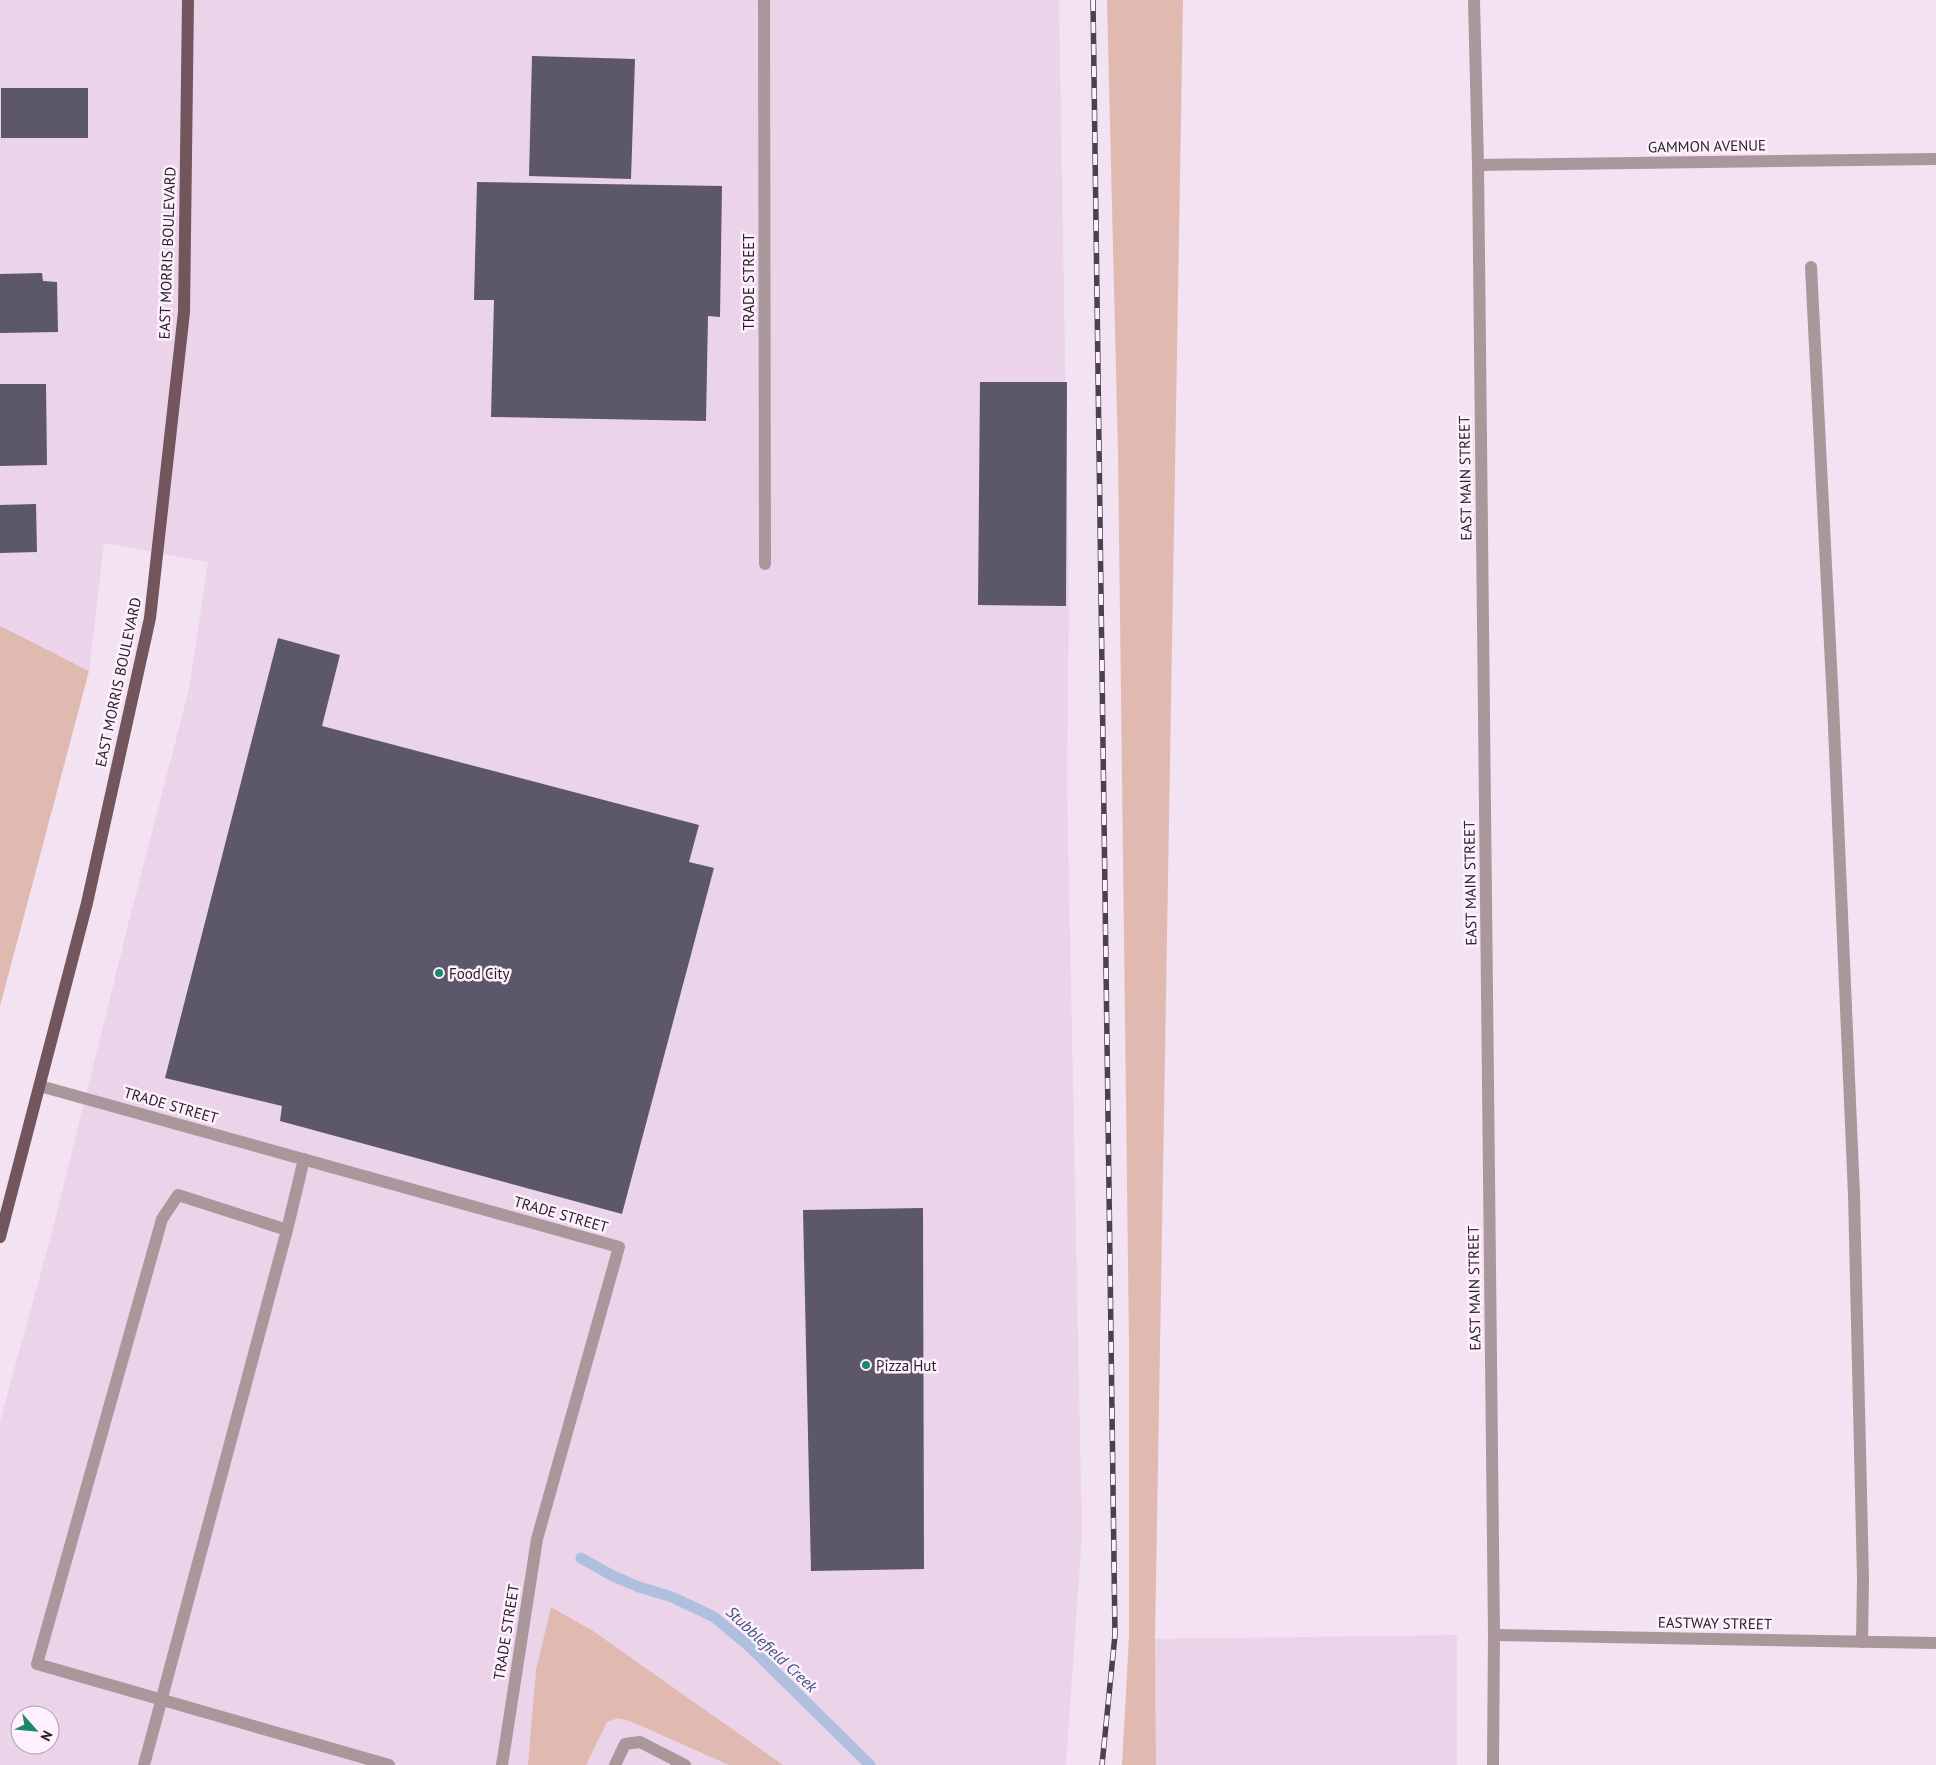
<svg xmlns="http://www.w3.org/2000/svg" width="1936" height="1765" font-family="'PT Sans',sans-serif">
  <rect width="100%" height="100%" fill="#f3e2f2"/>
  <g fill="#ebd4e9" fill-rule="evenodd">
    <path d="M0,0H1059L1069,594L1067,783L1082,1534L1066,1765H0V1421L51,1236L129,921L189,689L208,562L104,543L89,671L0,626ZM20,1715H50V1745H20Z"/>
    <polygon points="1457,1635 1457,1765 1156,1765 1155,1639"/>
  </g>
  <g fill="#e0b9b0">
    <polygon points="1107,0 1183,0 1155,1639 1156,1765 1122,1765 1129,1637 1129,1343 1118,452"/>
    <polygon points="0,626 89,671 0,1006"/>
    <polygon points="551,1607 593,1631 783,1765 729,1765 630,1721 618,1718 607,1722 586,1765 528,1765 536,1670"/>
  </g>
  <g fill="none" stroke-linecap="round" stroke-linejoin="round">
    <polyline stroke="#afbfde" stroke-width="11" points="581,1558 613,1576 639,1587 672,1597 714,1617 749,1646 870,1765"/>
  </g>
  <g fill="#5c5869">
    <polygon points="532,56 635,59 631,179 529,176"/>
    <rect x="1" y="88" width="87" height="50"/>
    <polygon points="477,182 722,186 720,317 708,316 706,421 491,417 494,300 474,300"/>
    <polygon points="42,273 43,281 57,282 58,332 0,333 0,274"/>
    <polygon points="980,382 1067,382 1066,606 978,605"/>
    <polygon points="0,384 46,384 47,465 0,466"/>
    <polygon points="36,504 37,552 0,553 0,505"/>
    <polygon points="278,638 340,655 322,726 699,825 689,862 714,868 622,1214 280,1121 282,1106 165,1078"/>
    <polygon points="923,1208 924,1569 811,1571 803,1210"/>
  </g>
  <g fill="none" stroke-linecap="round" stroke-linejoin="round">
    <g stroke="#a9979c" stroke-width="12">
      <polyline points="764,0 765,564"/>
      <polyline points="1474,0 1478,165 1494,1635 1493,1765"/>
      <polyline points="1478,165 1936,159"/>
      <polyline points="1811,267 1833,704 1854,1195 1863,1579 1862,1642"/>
      <polyline points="40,1086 619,1247 537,1539 502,1765"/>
      <polyline points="304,1159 287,1230 178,1195 162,1219 37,1664 389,1765"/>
      <polyline points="1494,1635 1936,1643"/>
      <polyline points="144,1765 287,1230"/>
      <polyline points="615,1765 625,1744 640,1742 685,1765"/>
    </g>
    <polyline stroke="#72555d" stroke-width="12" points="0,1237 87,903 150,618 184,312 188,0"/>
    <g stroke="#4a4249" stroke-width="5.5">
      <polyline id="rail" points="1093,0 1115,1635 1102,1765"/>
    </g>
    <use href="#rail" stroke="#fef1fd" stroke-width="4" stroke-dasharray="11" stroke-linecap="butt"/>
  </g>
  <g fill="#1a8969" stroke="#fef1fd" stroke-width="2">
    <circle cx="439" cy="973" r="5"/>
    <circle cx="866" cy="1365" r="5"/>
  </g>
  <g text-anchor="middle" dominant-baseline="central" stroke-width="5" stroke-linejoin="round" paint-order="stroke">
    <g font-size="15" fill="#292328" stroke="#fef1fd">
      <text transform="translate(1707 146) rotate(-1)">GAMMON AVENUE</text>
      <text transform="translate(167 253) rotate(-88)">EAST MORRIS BOULEVARD</text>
      <text transform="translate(748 282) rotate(-90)">TRADE STREET</text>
      <text transform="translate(1465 478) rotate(-91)">EAST MAIN STREET</text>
      <text transform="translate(118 682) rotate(-78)">EAST MORRIS BOULEVARD</text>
      <text transform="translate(1470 883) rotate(-91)">EAST MAIN STREET</text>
      <text transform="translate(171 1105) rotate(16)">TRADE STREET</text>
      <text transform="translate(561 1214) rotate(16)">TRADE STREET</text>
      <text transform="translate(1474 1288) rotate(-91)">EAST MAIN STREET</text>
      <text transform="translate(1715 1623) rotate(1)">EASTWAY STREET</text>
      <text transform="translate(506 1632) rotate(-81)">TRADE STREET</text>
    </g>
    <g font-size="15" fill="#292328" stroke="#fef1fd" text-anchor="start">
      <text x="449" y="973">Food City</text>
      <text x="876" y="1365">Pizza Hut</text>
    </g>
    <g font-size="16" font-style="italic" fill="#3c517d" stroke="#fef1fd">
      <text transform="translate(772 1649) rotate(43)">Stubblefield Creek</text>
    </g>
  </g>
  <g transform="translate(35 1730) rotate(117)"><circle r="24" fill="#fef1fd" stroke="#a99fa8"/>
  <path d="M0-4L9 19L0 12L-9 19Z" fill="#1a8969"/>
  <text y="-8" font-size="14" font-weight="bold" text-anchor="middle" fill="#292328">N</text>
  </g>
</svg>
